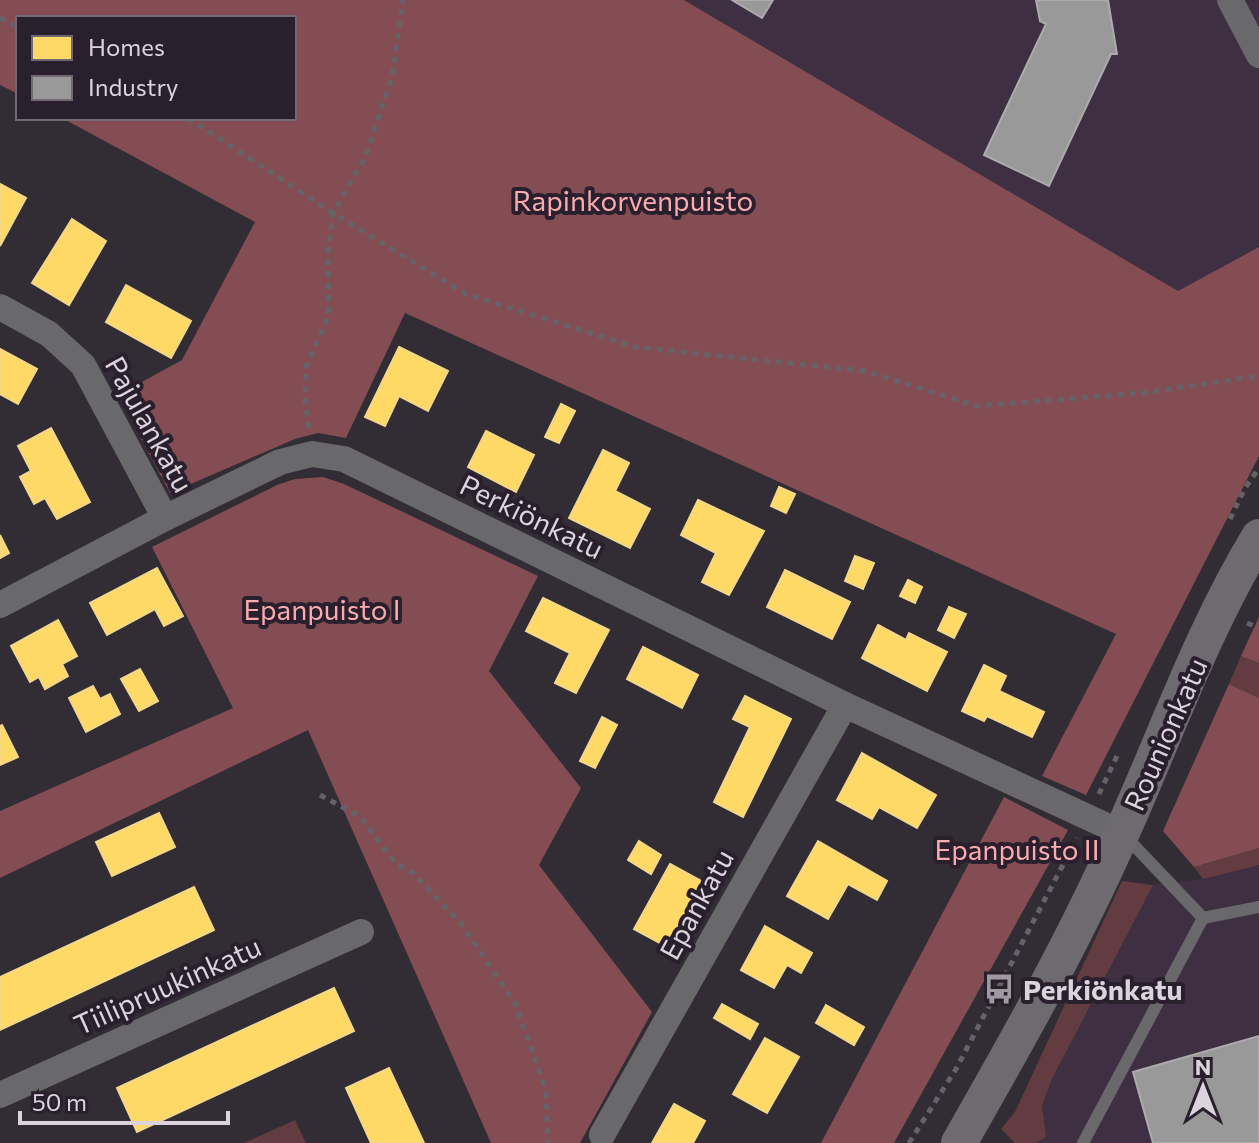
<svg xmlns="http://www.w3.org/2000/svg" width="1259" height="1143" font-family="Commissioner,sans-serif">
  <rect width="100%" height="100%" fill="#322c34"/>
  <g fill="#3e3042">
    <polygon points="684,0 1259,0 1259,247 1178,291"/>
    <polygon points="1259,865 1259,1143 1036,1143 1045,1137 1042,1106 1052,1079 1153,885 1203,879"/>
  </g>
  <g fill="#623c40">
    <polygon points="1241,656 1259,663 1259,698 1229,684"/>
    <polygon points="1259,848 1259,865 1203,879 1194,867"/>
    <polygon points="1122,881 1153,885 1052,1079 1042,1106 1046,1137 1036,1143 1015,1143 1001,1129 1015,1112"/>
    <polygon points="295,1120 306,1143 244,1143"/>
  </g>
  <g fill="#844d53">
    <polygon points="0,0 684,0 1178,291 1259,247 1259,456 1086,795 1042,776 1116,634 405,313 346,438 318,433 295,439 170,493 118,395 182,360 255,222 62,118 294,118 294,18 18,18 18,94 0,85"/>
    <polygon points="323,477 344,484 538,576 489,671 581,788 539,865 652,1012 580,1143 491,1143 308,730 0,878 0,811 233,708 152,547 277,485 295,479"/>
    <polygon points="1259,617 1259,663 1241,656"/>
    <polygon points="1229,684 1259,698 1259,848 1194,867 1163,831"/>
    <polygon points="1004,797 1068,830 894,1143 821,1143"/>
  </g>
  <g fill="#ffd966" stroke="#f4d88a" stroke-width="2">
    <polygon points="0,184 26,198 0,246"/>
    <polygon points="72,219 106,241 69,305 32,283"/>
    <polygon points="126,285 191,321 171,358 106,322"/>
    <polygon points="399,347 448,371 428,411 399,396 385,426 365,417"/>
    <polygon points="0,349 37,369 18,404 0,394"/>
    <polygon points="561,404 575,411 559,443 545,437"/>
    <polygon points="51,428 90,502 57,519 45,498 34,504 20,477 31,471 18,446"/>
    <polygon points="486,431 534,455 516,492 468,467"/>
    <polygon points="603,450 629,463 615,491 650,509 630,548 569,518"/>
    <polygon points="779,487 795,494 786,513 771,506"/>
    <polygon points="698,500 764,531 729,595 702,582 716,553 681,535"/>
    <polygon points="0,535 9,553 0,558"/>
    <polygon points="855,556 874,563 863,589 845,581"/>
    <polygon points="157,568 183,616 164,626 155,609 107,635 90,603"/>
    <polygon points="785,570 850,602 832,639 767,607"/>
    <polygon points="908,580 922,587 915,603 900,596"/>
    <polygon points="543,598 609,630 576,693 555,683 570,653 526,631"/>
    <polygon points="949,607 966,614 954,638 938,630"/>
    <polygon points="58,620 77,656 62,664 68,676 45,689 39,677 30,682 11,646"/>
    <polygon points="878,625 906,640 909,633 947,652 927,691 862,658"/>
    <polygon points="643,647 698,675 682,708 627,679"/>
    <polygon points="984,665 1006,676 999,691 1044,712 1032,737 987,716 984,721 962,711"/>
    <polygon points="140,669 158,701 139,711 121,679"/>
    <polygon points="93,686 100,699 110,694 120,714 86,732 69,698"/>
    <polygon points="745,696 791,719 743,817 714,802 750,727 733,719"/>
    <polygon points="602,717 617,725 595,768 580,761"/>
    <polygon points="2,725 18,757 0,765 0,726"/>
    <polygon points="862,753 936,795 917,828 879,807 872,819 837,800"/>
    <polygon points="159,813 175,847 112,876 96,842"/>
    <polygon points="639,841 661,855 651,874 628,860"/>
    <polygon points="818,841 887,881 877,900 848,884 828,919 787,896"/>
    <polygon points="670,864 703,882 667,947 634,929"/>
    <polygon points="194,887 214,930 0,1030 0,977"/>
    <polygon points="765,926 812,953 801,973 787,965 774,988 741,970"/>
    <polygon points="334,988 354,1031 137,1132 117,1088"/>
    <polygon points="722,1004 758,1024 750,1039 714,1018"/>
    <polygon points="826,1005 864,1027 854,1045 816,1023"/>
    <polygon points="765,1038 799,1057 767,1113 733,1094"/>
    <polygon points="389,1068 424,1143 371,1143 346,1088"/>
    <polygon points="674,1104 705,1121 693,1143 652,1143"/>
  </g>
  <g fill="#999" stroke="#adabad" stroke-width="2">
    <polygon points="732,0 773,0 762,18"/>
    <polygon points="1036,0 1108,0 1117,54 1111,54 1049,186 984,155 1046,24 1040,21"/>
    <polygon points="1259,1036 1259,1143 1153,1143 1133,1072"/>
  </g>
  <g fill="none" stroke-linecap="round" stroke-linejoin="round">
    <g stroke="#666368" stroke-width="5" stroke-dasharray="6 6" stroke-linecap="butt">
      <polyline points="0,18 18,27"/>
      <polyline points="188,118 333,213 466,294 635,347 865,371 977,406 1143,393 1259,376"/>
      <polyline points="309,428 305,400 306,367 329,315 328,252 333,213 365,158 392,77 403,0"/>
      <polyline points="1230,519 1245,488 1259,468"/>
      <polyline points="1247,623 1259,628"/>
      <polyline points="1099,794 1117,756"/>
      <polyline points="320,795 361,817 395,863 413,873 460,922 516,1005 546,1091 548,1143"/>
      <polyline points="909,1143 956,1069 1077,838"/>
    </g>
    <g stroke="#69686b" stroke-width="12">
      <polyline points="1126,837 1203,918 1259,907"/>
      <polyline points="1083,1143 1203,918"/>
    </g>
    <g stroke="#69686b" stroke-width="26">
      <polyline points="1230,0 1259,55"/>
      <polyline points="0,307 49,334 83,365 165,518"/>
      <polyline points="0,605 165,518 280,462 312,454 344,459 845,705 1122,833"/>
      <polyline points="0,1095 361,932"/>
      <polyline points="602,1135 845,705"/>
    </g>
    <path stroke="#6d6a70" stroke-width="36" d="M959,1143C1017,1041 1076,938 1123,830C1167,732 1203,629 1259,537"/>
  </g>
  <defs>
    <g id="bus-bare" transform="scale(2.4)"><path d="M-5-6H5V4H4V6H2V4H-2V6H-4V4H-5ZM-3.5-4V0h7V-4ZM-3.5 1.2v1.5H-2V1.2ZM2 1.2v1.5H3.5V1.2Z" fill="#a099a2" stroke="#2a202d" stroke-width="2.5" paint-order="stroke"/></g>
  </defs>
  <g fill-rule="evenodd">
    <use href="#bus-bare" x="999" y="989"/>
  </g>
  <g text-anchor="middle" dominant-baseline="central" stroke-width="8" stroke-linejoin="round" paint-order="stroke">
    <g font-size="28" fill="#f9abb1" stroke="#2a202d">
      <text x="633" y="200">Rapinkorvenpuisto</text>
      <text x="322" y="609">Epanpuisto I</text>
      <text x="1017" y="849">Epanpuisto II</text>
    </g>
    <g font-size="28" fill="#dbd4dd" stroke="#2a202d">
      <text transform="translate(150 424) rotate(61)">Pajulankatu</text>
      <text transform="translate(532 516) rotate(26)">Perkiönkatu</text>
      <text transform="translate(1165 734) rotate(-66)">Rounionkatu</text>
      <text transform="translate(696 904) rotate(-61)">Epankatu</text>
      <text transform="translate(167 985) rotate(-24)">Tiilipruukinkatu</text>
    </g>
    <g font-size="28" font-weight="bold" fill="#dbd4dd" stroke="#2a202d" text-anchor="start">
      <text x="1023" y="989">Perkiönkatu</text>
    </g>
  </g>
  <rect x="16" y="16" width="280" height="104" fill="#2a202d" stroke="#716873" stroke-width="2"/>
  <rect x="32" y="36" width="40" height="24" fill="#ffd966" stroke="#716873" stroke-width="2"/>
  <text x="88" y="56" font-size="24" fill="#dbd4dd">Homes</text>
  <rect x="32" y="76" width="40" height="24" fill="#999999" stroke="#716873" stroke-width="2"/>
  <text x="88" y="96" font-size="24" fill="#dbd4dd">Industry</text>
  <g transform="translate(1203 1087)" stroke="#2a202d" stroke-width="6" paint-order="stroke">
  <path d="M0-6L14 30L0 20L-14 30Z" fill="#dbd4dd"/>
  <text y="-12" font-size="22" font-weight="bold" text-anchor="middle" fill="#dbd4dd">N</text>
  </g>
  <path d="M20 1111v12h208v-12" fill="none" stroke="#dbd4dd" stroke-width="4"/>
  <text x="32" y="1111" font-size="24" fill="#dbd4dd" stroke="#2a202d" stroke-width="6" paint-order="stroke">50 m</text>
</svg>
